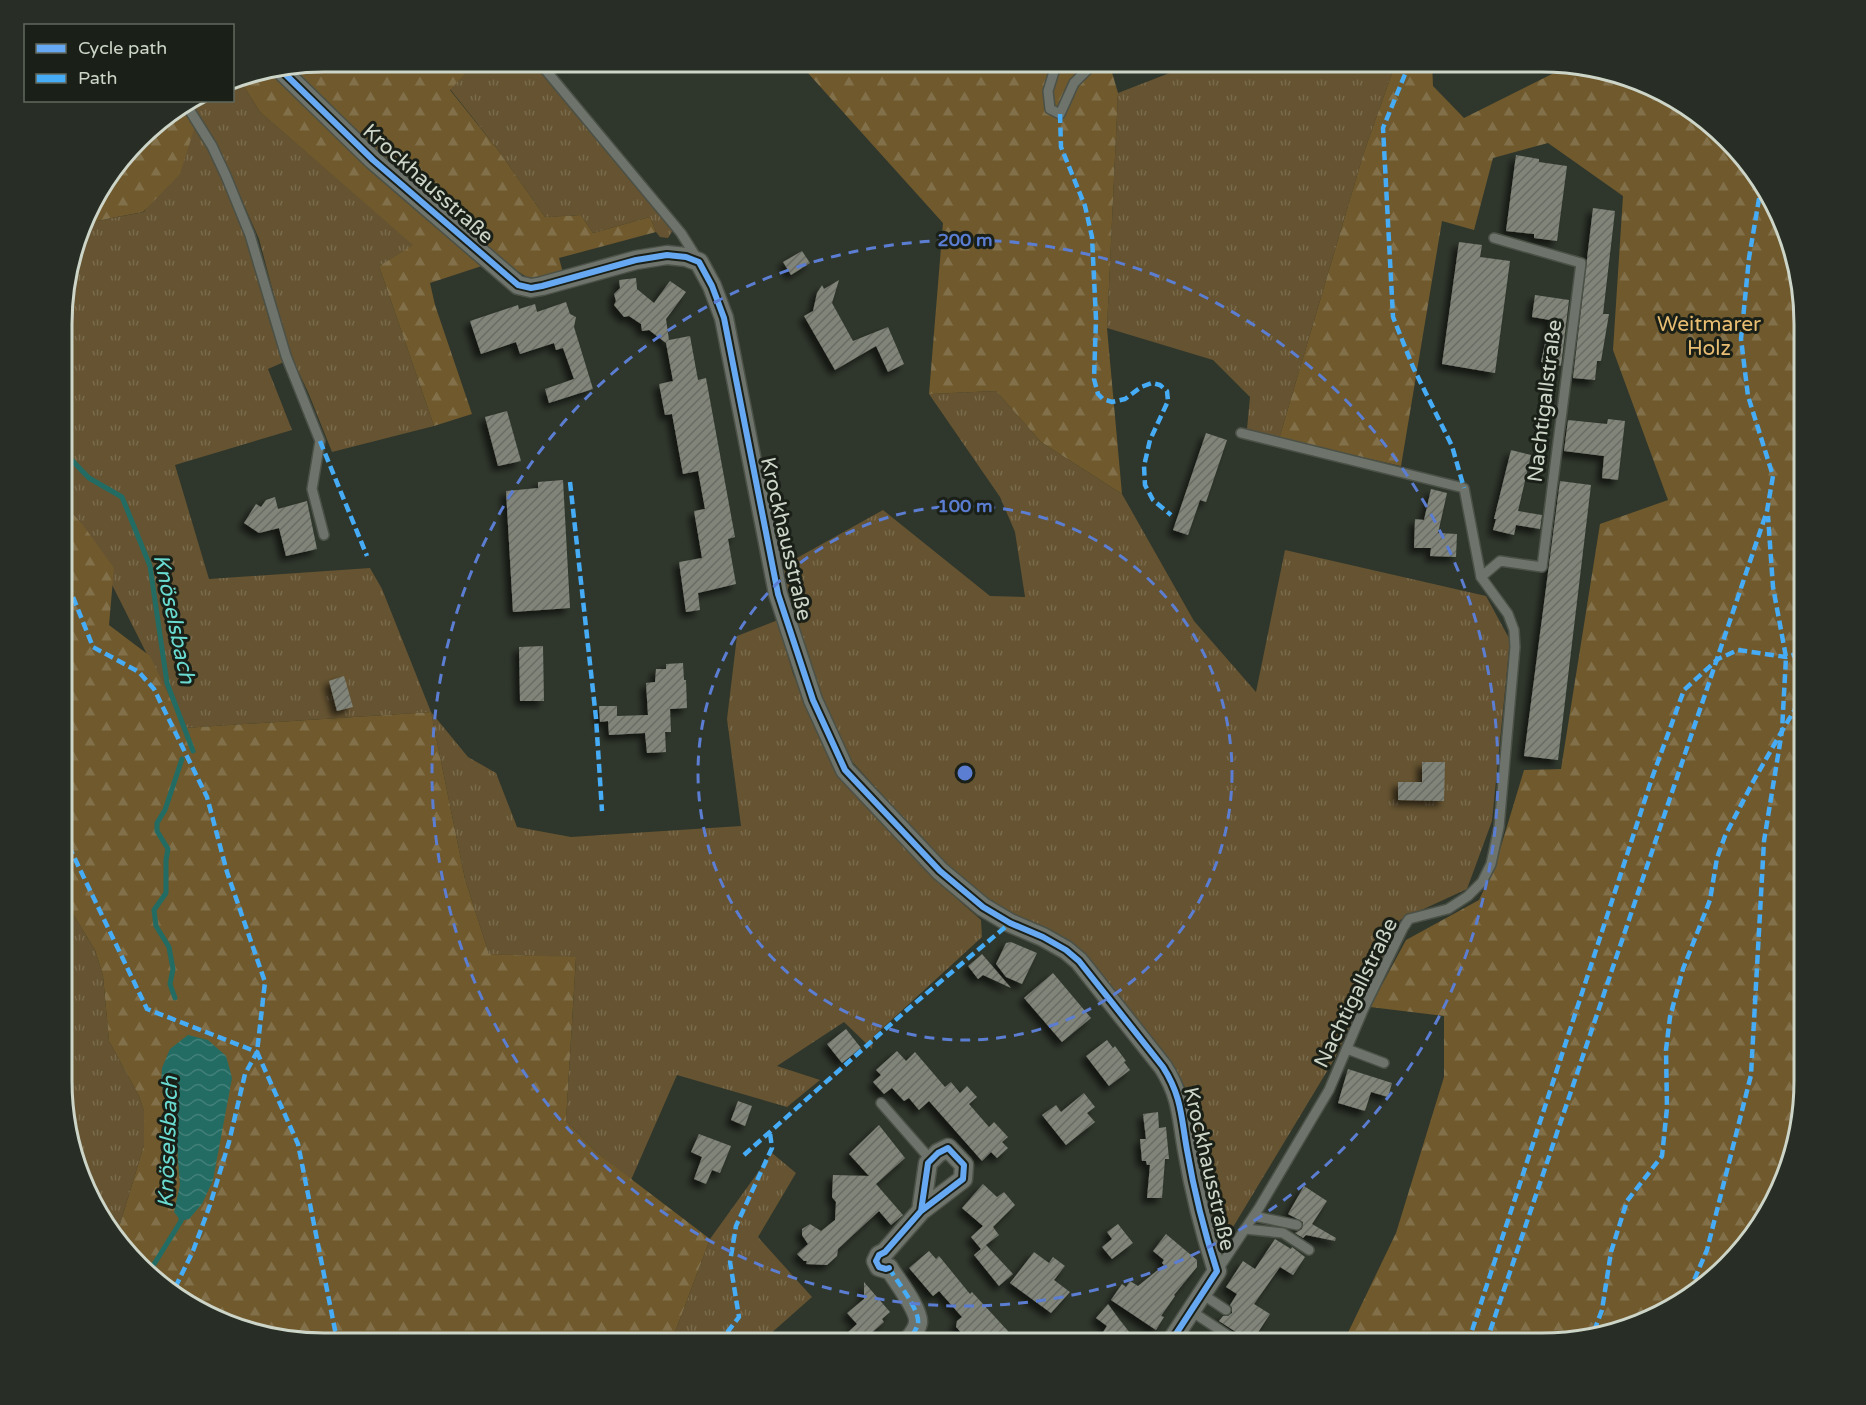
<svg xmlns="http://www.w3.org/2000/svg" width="1866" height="1405" font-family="'Varela Round',sans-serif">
  <defs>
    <pattern id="grass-tufts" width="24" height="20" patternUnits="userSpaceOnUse" patternTransform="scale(1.5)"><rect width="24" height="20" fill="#655331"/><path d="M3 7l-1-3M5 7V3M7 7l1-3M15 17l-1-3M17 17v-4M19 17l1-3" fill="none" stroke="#7a6b4d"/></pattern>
    <pattern id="forest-firs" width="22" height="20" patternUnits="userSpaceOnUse" patternTransform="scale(1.5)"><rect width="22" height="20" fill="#6f592d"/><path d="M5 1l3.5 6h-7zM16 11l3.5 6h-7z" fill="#82704a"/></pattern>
    <pattern id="water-waves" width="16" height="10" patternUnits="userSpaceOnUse" patternTransform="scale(1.5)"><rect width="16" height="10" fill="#236c64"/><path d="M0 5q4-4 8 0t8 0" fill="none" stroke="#428079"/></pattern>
    <pattern id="building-hatch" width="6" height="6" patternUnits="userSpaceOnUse" patternTransform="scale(1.5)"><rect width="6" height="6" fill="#808479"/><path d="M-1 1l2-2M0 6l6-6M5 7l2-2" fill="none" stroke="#696c64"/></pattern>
    <filter id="shadow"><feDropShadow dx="-5" dy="5" stdDeviation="3" flood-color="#0009"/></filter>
  </defs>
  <rect width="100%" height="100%" fill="#2f362b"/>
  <g fill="url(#grass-tufts)">
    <polygon points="476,62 533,62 673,230 668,238 660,237 656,232 650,217 593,233 581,215 545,217 498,150 450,89"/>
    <polygon points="1198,62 1396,62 1364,152 1279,439 1247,429 1250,397 1213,360 1107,328 1118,93"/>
    <polygon points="238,77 260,112 414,245 379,266 434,426 332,452 308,392 289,352 259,239 228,168 190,104 196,101 232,100 233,80"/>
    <path d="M196,123C215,160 235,197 247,237C259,279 267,321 284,362L268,369L292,430L175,465L209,579L370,568L382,589L431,712L468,757L496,773L517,827L571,837L741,826L727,719L737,636L778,620L793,674L839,776L928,873L981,920L982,937L873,1037L872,1049L844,1022L777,1066L820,1080L787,1107L677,1075L631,1180L597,1153L566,1121L576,958L489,954L465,879L431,712L184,728L80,521L63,504L64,330L67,279L86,223L144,212Z"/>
    <polygon points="996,391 1041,442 1122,494 1194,621 1256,692 1285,550 1486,596 1510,640 1492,821 1467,889 1400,920 1335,1058 1224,1242 1208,1210 1200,1175 1185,1087 1104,977 1061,937 1008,914 945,864 848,757 811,673 779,568 883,510 990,596 1025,597 1015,532 1000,497 929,394"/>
    <polygon points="63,888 68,906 95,950 103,976 109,1041 139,1096 144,1111 144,1145 117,1234 89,1197 62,1098"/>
    <polygon points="772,1153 796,1173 758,1237 812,1297 760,1343 671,1343 710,1239"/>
  </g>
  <g fill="url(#forest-firs)">
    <polygon points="324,62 476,62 450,90 498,150 545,217 581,215 593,233 650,217 656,232 559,258 563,273 533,281 500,260 430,283 435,305 472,414 434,426 379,266 413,245 260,112 238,77"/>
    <polygon points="798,62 1109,62 1118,93 1107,328 1122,494 1041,442 996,391 929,394 943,223"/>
    <polygon points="1396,62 1432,62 1433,86 1464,118 1570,65 1642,81 1715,126 1778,208 1804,324 1804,1098 1784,1182 1740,1254 1658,1317 1542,1343 1343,1343 1396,1233 1444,1077 1444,1016 1370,1007 1406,940 1479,900 1495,866 1524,770 1561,769 1600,524 1668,500 1613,350 1623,196 1548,143 1493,158 1474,230 1442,221 1401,466 1279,439 1364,152"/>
    <polygon points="183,108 196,123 180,174 143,212 86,223 97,193 151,126"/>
    <polygon points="63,504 80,521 114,568 109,625 150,656 184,728 431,712 465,879 489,954 576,957 566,1121 597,1153 710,1239 671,1343 307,1343 224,1324 151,1279 117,1234 144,1145 144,1111 139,1096 109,1041 103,976 95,950 68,906 63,888"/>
  </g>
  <polygon fill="url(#water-waves)" points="188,1035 208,1040 226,1056 232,1078 213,1180 202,1204 189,1219 181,1221 174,1212 180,1185 177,1148 173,1119 161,1084 162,1068 170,1049"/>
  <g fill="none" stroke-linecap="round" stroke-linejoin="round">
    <g stroke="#236c64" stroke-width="5">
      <polyline points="63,451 89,478 122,497 150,566 167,683 193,751"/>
      <polyline points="175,998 170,984 173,969 169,947 156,926 154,910 166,893 166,860 168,849 157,831 157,823 165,810 182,759"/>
      <polyline points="152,1279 151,1269 181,1221 181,1214"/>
    </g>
  </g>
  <g fill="url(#building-hatch)" filter="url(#shadow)">
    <polygon points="1516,155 1539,159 1539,162 1567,166 1557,241 1534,238 1534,234 1506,231"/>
    <polygon points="1593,208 1615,211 1603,314 1609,314 1601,361 1597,361 1595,380 1573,378"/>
    <polygon points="1459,242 1482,245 1480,257 1510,261 1495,373 1442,364"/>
    <polygon points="802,251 810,263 791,275 783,262"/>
    <polygon points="636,278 637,289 654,303 670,281 686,292 666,319 669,340 690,336 698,380 706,378 735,537 728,539 736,584 698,593 700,610 686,612 679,562 702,558 694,511 705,509 698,471 683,474 672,414 665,415 659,384 673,381 666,343 649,330 642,331 641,324 629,316 624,317 614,305 616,301 614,294 620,288 619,280"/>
    <polygon points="839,280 832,303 853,341 888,327 904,364 888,372 876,346 835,370 804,316 813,311 817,293 822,285 824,289"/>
    <polygon points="1535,295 1569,300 1561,366 1541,362 1550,320 1532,317"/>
    <polygon points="566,302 570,314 576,317 574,327 593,389 549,403 545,389 574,379 563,348 556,350 554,343 520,354 516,342 481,354 470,321 518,305 519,309 535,304 537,312"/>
    <polygon points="507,411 521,461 498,466 485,417"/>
    <polygon points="1608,419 1625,421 1618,480 1602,478 1604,456 1564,451 1568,420 1607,424"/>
    <polygon points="1206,433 1227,440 1206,502 1200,500 1188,535 1173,530"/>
    <polygon points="1511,450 1531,455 1518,511 1542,515 1540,529 1516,525 1514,535 1493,530 1496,519 1494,519"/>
    <polygon points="563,480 570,608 513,612 506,491 538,488 538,482"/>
    <polygon points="1560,481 1591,485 1558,760 1524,756"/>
    <polygon points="1431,489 1447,493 1438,533 1457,534 1456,557 1430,556 1431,548 1414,548 1415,519 1424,520"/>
    <polygon points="275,497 278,509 307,501 317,549 286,556 279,528 259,533 244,523 256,504 261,507 266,500"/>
    <polygon points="543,646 544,701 520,701 519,647"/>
    <polygon points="683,663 684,680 686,680 687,708 670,709 671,732 665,732 666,752 647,753 645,733 609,735 608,721 600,722 599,706 617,706 617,716 648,715 646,683 655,682 656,669 666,669 666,664"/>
    <polygon points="344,676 353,707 337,711 329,681"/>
    <polygon points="1422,762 1445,762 1444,801 1398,800 1398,782 1422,782"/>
    <polygon points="1011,942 1037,953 1022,984 1006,977 996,964 1006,943"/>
    <polygon points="982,954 1011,988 983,975 978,979 968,966"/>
    <polygon points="1053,973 1091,1018 1062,1042 1024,998"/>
    <polygon points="846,1029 861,1048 842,1063 827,1044"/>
    <polygon points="1107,1040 1113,1048 1115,1046 1126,1061 1124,1062 1130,1070 1109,1086 1086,1056"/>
    <polygon points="897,1051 906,1061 915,1052 945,1087 951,1082 960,1093 967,1086 977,1097 969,1104 989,1127 994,1122 1008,1137 1002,1142 1008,1148 997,1158 991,1152 982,1161 929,1101 919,1110 909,1098 904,1101 892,1088 884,1094 873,1082 881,1075 876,1070"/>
    <polygon points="1348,1069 1392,1083 1388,1097 1371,1092 1365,1111 1338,1103"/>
    <polygon points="1084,1093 1095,1107 1087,1113 1095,1122 1066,1145 1042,1115 1056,1105 1061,1112"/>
    <polygon points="738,1101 752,1106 745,1126 731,1120"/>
    <polygon points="1158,1112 1159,1128 1166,1127 1169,1159 1165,1159 1162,1198 1147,1198 1150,1165 1147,1165 1146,1161 1142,1161 1140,1139 1146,1139 1143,1114"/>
    <polygon points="879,1125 905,1158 876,1184 903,1215 891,1225 879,1211 838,1249 837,1256 827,1265 806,1264 807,1261 804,1261 797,1254 808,1244 802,1235 802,1229 810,1224 821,1231 835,1220 836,1202 832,1197 833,1175 869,1176 849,1154"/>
    <polygon points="699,1134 731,1146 720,1173 712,1170 706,1184 694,1179 702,1157 691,1152"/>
    <polygon points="983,1184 997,1197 1004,1192 1015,1205 993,1227 999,1235 986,1245 1013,1274 999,1286 974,1255 981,1249 971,1237 983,1226 962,1208"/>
    <polygon points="1304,1186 1327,1201 1312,1224 1336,1238 1335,1241 1306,1235 1303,1238 1295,1233 1302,1229 1303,1222 1288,1214"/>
    <polygon points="1118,1224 1133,1243 1112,1259 1102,1247 1112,1239 1107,1232"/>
    <polygon points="1166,1234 1197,1260 1197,1267 1174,1295 1175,1296 1161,1316 1164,1317 1156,1330 1111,1300 1122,1284 1126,1287 1130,1281 1138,1286 1164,1265 1162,1263 1164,1260 1153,1251"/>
    <polygon points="1275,1239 1291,1249 1292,1247 1305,1257 1293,1275 1280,1267 1254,1304 1270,1314 1251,1343 1244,1343 1242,1336 1219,1321 1223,1316 1228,1316 1232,1313 1232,1308 1230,1305 1237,1294 1226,1287 1243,1261 1255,1269"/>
    <polygon points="929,1251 936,1259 939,1256 970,1294 972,1292 1019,1343 971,1343 956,1327 957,1321 962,1317 939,1291 933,1296 909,1268"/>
    <polygon points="1034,1252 1049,1263 1053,1257 1065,1266 1054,1280 1070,1292 1051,1313 1010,1283"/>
    <polygon points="864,1282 890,1312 882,1319 884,1322 868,1336 874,1343 854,1343 846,1334 857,1324 847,1313 864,1299"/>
    <polygon points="1108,1304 1119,1319 1138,1343 1096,1343 1107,1326 1096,1318"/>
  </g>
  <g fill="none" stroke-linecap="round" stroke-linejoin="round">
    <g stroke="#4b5147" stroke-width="12">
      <g id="service">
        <polyline points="539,62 681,233 698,260"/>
        <polyline points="1057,62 1048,91 1050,109 1060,114 1074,83 1095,62"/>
        <polyline points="187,106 212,146 226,176 250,235 286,356 320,441 312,489 324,535"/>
        <polyline points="1481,577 1500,561 1542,567 1581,263 1494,238"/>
        <polyline points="1347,1049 1384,1063"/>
        <polyline points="881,1103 931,1160"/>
        <polyline points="1254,1216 1297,1225"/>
        <polyline points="1245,1229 1283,1233 1309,1250"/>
        <polyline points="1217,1271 1259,1208 1329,1090 1364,1008 1403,928 1409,919 1448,909 1468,896 1482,882 1491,864 1499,827 1515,647 1514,630 1508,614 1481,577 1464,488 1241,433"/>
        <polyline points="1202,1294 1226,1310"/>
        <polyline points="1191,1311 1238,1342"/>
      </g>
    </g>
    <g stroke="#4b5147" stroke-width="21">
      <g id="minor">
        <path d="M280,69L373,160L518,285L531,288L542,286L636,260L667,255L686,257L699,262L712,286L724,318L778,594L813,700L845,770L940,871L983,907L1010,923L1043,937L1066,950L1079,961L1163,1067C1182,1097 1181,1117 1187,1150C1194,1191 1204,1231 1217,1271L1170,1343"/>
        <polyline points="889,1268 886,1269 879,1267 876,1261 879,1255 885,1252 921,1211 963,1179 964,1165 948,1148 938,1153 928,1163 921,1211"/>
        <path d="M889,1268C896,1280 920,1310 918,1323C917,1330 910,1338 906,1343"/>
      </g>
    </g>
    <use href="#service" stroke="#6e746b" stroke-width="9"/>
    <use href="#minor" stroke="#6e746b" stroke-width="18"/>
    <g stroke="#46acf6" stroke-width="4.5" stroke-dasharray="9 4.5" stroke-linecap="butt">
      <polyline points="1410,62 1383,128 1393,317 1413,367 1452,446 1464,488"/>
      <polyline points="1060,114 1061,147 1085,206 1092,237 1096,319 1094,379 1098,394 1103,399 1112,402 1125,399 1141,387 1152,383 1160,385 1167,391 1168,401 1150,440 1144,466 1145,485 1153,500 1171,515"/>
      <polyline points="320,441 367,556"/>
      <polyline points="570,482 596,718 602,811"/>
      <polyline points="63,572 93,647 139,672 154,689 207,797 227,872 265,982 257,1052 298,1144 335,1330 342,1343"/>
      <polyline points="63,834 147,1009 257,1052 245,1074 229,1142 210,1205 193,1251 173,1292"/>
      <polyline points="744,1155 908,1009 1010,923"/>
      <path d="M889,1268C896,1280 920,1310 918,1323C917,1330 910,1338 906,1343"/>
      <polyline points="1689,1292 1707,1250 1751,1075 1764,841 1782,731 1804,694"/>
      <polyline points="1594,1331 1602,1310 1611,1252 1627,1201 1662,1156 1667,1108 1666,1050 1670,1017 1683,969 1710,900 1717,858 1725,836 1754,780 1782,731 1786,657 1773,587 1768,516"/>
      <polyline points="719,1343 739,1317 730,1262 736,1226 772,1148 770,1133"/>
      <polyline points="1468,1343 1652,778 1684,690 1718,659 1738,650 1786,657 1804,652"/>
      <polyline points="1486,1343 1767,511 1773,476 1748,396 1741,339 1749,258 1761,187"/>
    </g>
    <g stroke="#1a2017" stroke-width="10">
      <g id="cycleway">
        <path d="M280,69L373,160L518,285L531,288L542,286L636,260L667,255L686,257L699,262L712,286L724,318L778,594L813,700L845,770L940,871L983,907L1010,923L1043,937L1066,950L1079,961L1163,1067C1182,1097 1181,1117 1187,1150C1194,1191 1204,1231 1217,1271L1170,1343"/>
        <polyline points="889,1268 886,1269 879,1267 876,1261 879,1255 885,1252 921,1211 963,1179 964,1165 948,1148 938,1153 928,1163 921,1211"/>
      </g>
    </g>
    <use href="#cycleway" stroke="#66a8f1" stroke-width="6"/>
  </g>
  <g fill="none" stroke="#5b7dd2" stroke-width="3" stroke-dasharray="10 8">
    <circle cx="965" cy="773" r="267"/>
    <circle cx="965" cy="773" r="533"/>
  </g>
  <g text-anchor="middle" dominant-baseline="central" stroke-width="6" stroke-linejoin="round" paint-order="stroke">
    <g font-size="21" fill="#cdd5c8" stroke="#1a2017">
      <text transform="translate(428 184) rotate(42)">Krockhausstraße</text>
      <text transform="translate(1545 401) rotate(-83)">Nachtigallstraße</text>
      <text transform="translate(786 539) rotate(77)">Krockhausstraße</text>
      <text transform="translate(1356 993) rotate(-64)">Nachtigallstraße</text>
      <text transform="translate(1209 1169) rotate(77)">Krockhausstraße</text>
    </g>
    <g font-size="21" fill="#e9be73" stroke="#1a2017">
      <text x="1709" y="324">Weitmarer<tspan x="1709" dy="24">Holz</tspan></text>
    </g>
    <g font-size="22" font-style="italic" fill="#69dbd1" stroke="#1a2017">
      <text transform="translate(174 619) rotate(78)">Knöselsbach</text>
      <text transform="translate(168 1142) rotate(-88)">Knöselsbach</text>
    </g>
  </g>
  <path d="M0 0H1866V1405H0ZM324 72H1542A252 252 0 0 1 1794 324V1081A252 252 0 0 1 1542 1333H324A252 252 0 0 1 72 1081V324A252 252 0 0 1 324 72Z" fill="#282e25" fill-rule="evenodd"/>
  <path fill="none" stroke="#cdd5c8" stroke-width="3" d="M324 72H1542A252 252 0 0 1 1794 324V1081A252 252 0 0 1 1542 1333H324A252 252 0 0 1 72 1081V324A252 252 0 0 1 324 72Z"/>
  <circle cx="965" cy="773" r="9" fill="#5b7dd2" stroke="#1a2017" stroke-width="3"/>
  <g font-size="18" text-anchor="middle" font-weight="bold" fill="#5b7dd2" stroke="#1a2017" stroke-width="6" stroke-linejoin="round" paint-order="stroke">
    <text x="965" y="246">200 m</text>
    <text x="965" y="512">100 m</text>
  </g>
  <rect x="24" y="24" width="210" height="78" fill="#1a2017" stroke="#62685e" stroke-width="1.5"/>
  <rect x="36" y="44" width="30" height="9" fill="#66a8f1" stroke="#62685e" stroke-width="1.5"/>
  <text x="78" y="54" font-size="18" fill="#cdd5c8">Cycle path</text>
  <rect x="36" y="74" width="30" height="9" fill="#46acf6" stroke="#62685e" stroke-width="1.5"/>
  <text x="78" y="84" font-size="18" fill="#cdd5c8">Path</text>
</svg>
